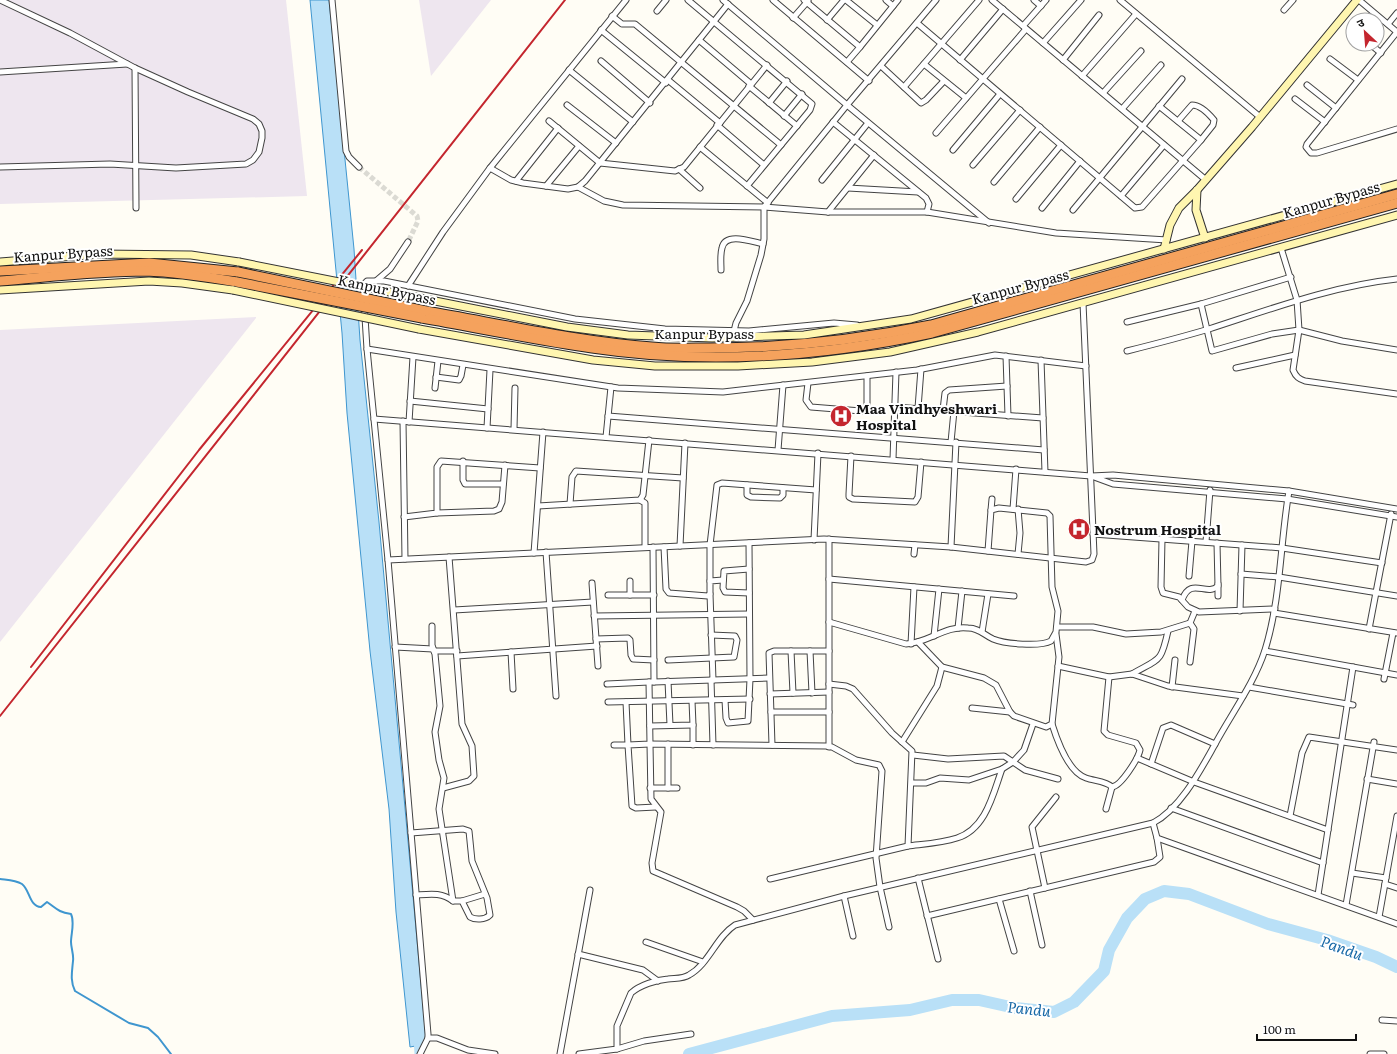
<svg xmlns="http://www.w3.org/2000/svg" width="1397" height="1054" font-family="Literata,'Noto Sans Devanagari',serif">
  <rect width="100%" height="100%" fill="#fffdf5"/>
  <g fill="#eee6ef">
    <polygon points="0,0 286,0 307,196 0,204"/>
    <polygon points="419,0 491,0 431,76"/>
    <polygon points="256,317 256,318 0,642 0,330"/>
  </g>
  <polygon fill="#b9e0f7" stroke="#3f96cf" points="310,0 329,0 354,249 360,340 379,522 425,1028 426,1044 410,1047 396,912 389,809 370,651 347,413 342,333"/>
  <g fill="none" stroke-linecap="round" stroke-linejoin="round">
    <path stroke="#3f96cf" stroke-width="2" d="M0,879C7,880 15,880 22,884C30,890 29,906 41,907L47,902C57,909 58,912 71,914C75,922 71,934 71,942C71,948 74,955 73,961C72,972 70,981 75,991L129,1023L148,1028L158,1037L171,1054"/>
    <polyline stroke="#b9e0f7" stroke-width="7" points="417,1038 418,1054"/>
    <polyline stroke="#b9e0f7" stroke-width="12" points="689,1054 832,1016 910,1010 952,1000 979,1000 1015,1008 1054,1012 1074,1002 1104,971 1109,950 1127,918 1145,899 1164,891 1189,894 1268,924 1327,940 1376,957 1397,967"/>
    <polyline stroke="#dbdad3" stroke-width="5" stroke-dasharray="5 2.5" stroke-linecap="butt" points="359,167 417,216 418,221 408,242"/>
    <g stroke="#444" stroke-width="7">
      <g id="street">
        <polyline points="0,0 70,33 135,68 188,92 253,119 259,124 262,131 262,138 259,152 253,160 246,164 176,168 110,164 0,167"/>
        <polyline points="332,0 346,151 349,157 359,167"/>
        <polyline points="688,0 812,104 810,110 747,186"/>
        <polyline points="723,0 847,105 989,223"/>
        <polyline points="773,0 869,81"/>
        <polyline points="804,0 860,47 898,0"/>
        <polyline points="846,0 877,25"/>
        <polyline points="886,0 893,6"/>
        <polyline points="992,0 1206,180"/>
        <polyline points="1034,0 1041,6"/>
        <polyline points="1120,0 1260,117"/>
        <polyline points="1359,0 1397,32"/>
        <polyline points="1284,10 1293,0"/>
        <polyline points="657,11 666,0"/>
        <polyline points="612,16 622,24 635,24 781,145"/>
        <polyline points="793,18 808,1"/>
        <polyline points="827,20 844,0"/>
        <polyline points="917,23 1135,208 1142,207 1201,140 1159,106"/>
        <polyline points="1388,24 1397,13"/>
        <polyline points="1023,26 1046,0"/>
        <polyline points="601,30 666,83"/>
        <polyline points="1352,30 1353,31"/>
        <polyline points="1397,32 1307,144 1306,147 1311,153 1317,153 1397,129"/>
        <polyline points="699,40 751,84"/>
        <polyline points="1043,43 1081,0"/>
        <polyline points="1370,44 1381,53"/>
        <polyline points="1330,59 1358,80"/>
        <polyline points="960,60 1003,9"/>
        <polyline points="1063,60 1099,15"/>
        <polyline points="601,61 650,103"/>
        <polyline points="847,62 860,47"/>
        <polyline points="924,64 966,98"/>
        <polyline points="881,66 921,103 926,100 944,81"/>
        <polyline points="135,68 136,208"/>
        <polyline points="569,70 633,122"/>
        <polyline points="0,72 127,64"/>
        <polyline points="1082,76 1136,14"/>
        <polyline points="668,80 720,123"/>
        <polyline points="1307,85 1336,108"/>
        <polyline points="749,86 797,126"/>
        <polyline points="904,87 979,0"/>
        <polyline points="1103,93 1141,51"/>
        <polyline points="1295,99 1325,122"/>
        <polyline points="769,103 787,81"/>
        <polyline points="567,105 616,143"/>
        <polyline points="1122,109 1161,65"/>
        <polyline points="784,116 802,94"/>
        <polyline points="549,121 600,163 675,171 684,167 767,65"/>
        <path d="M1178,121L1192,105C1200,105 1209,114 1214,120L1213,125L1201,140"/>
        <polyline points="833,122 926,198 929,204 927,212"/>
        <polyline points="717,125 764,165"/>
        <polyline points="936,133 1026,29"/>
        <polyline points="700,147 768,203"/>
        <polyline points="953,150 1000,94"/>
        <polyline points="973,165 1020,110"/>
        <polyline points="490,168 511,180 523,183 568,189 578,187 585,181 728,4"/>
        <polyline points="679,169 700,188"/>
        <polyline points="822,180 868,123"/>
        <polyline points="516,181 558,128"/>
        <polyline points="994,182 1040,127"/>
        <polyline points="546,186 579,146"/>
        <polyline points="578,187 604,201 623,205 764,207 828,212 927,212 1056,233 1167,240"/>
        <polyline points="848,188 918,192"/>
        <polyline points="1121,196 1164,145"/>
        <polyline points="1016,199 1061,145"/>
        <polyline points="1042,208 1080,161"/>
        <polyline points="1073,210 1182,79"/>
        <polyline points="828,212 874,155"/>
        <path d="M1281,248L1297,300L1299,330L1293,370C1296,377 1299,379 1305,381L1397,394"/>
        <path d="M721,270C721,263 720,255 722,248C725,231 753,242 763,244"/>
        <polyline points="376,281 390,269 408,242"/>
        <polyline points="408,286 443,232 490,168 626,0"/>
        <polyline points="1201,304 1212,351 1272,334 1299,330 1342,341 1397,350"/>
        <polyline points="1127,322 1201,304 1291,277"/>
        <polyline points="734,331 736,323 747,301 761,255 764,239 764,207 847,105 936,0"/>
        <polyline points="367,349 618,388 723,392 917,370 995,355 1086,366"/>
        <path d="M1127,351C1155,344 1182,337 1209,329C1271,309 1332,286 1397,279"/>
        <polyline points="1006,356 1008,416"/>
        <polyline points="1041,360 1045,472"/>
        <polyline points="1236,368 1295,355"/>
        <polyline points="436,377 459,380 461,376 463,365"/>
        <polyline points="808,383 806,400 811,407 861,411 867,407 867,376"/>
        <polyline points="435,388 438,361"/>
        <polyline points="410,401 488,409"/>
        <polyline points="895,407 1043,418"/>
        <polyline points="918,408 921,369"/>
        <polyline points="943,410 945,393 949,390 1007,386"/>
        <polyline points="608,416 1044,450"/>
        <polyline points="374,419 1091,476 1113,475 1289,491 1397,509"/>
        <polyline points="403,421 405,559"/>
        <polyline points="409,422 413,357"/>
        <polyline points="487,428 490,370"/>
        <polyline points="514,429 515,388"/>
        <polyline points="606,437 611,387"/>
        <polyline points="951,442 954,411"/>
        <polyline points="778,450 783,385"/>
        <polyline points="851,456 849,494 849,497 853,499 915,502 918,497 921,462"/>
        <polyline points="893,459 896,372"/>
        <polyline points="463,461 463,480 465,484 503,484"/>
        <polyline points="1094,477 1113,484 1287,499 1397,517"/>
        <polyline points="747,485 747,495 751,497 780,498 783,495 783,488"/>
        <polyline points="640,500 645,503 645,547"/>
        <polyline points="570,504 572,477 576,471 683,478"/>
        <polyline points="538,506 640,500 643,495 649,440"/>
        <polyline points="1013,509 1016,469"/>
        <polyline points="1018,509 1020,533 1018,554"/>
        <polyline points="991,510 992,499"/>
        <polyline points="437,513 494,511 499,509 502,502 505,465"/>
        <polyline points="404,517 437,513 437,467 441,461 540,468"/>
        <polyline points="1093,534 1282,548 1382,563"/>
        <polyline points="1162,539 1161,587 1163,593 1179,597 1188,607 1199,612 1275,609"/>
        <polyline points="814,540 818,453"/>
        <polyline points="1206,542 1210,490"/>
        <polyline points="680,546 685,443"/>
        <polyline points="653,547 654,682 649,682 650,744 628,745 632,806 636,808 656,807"/>
        <polyline points="664,547 666,589 669,593 708,596 710,594 710,581 723,580"/>
        <polyline points="951,547 956,442"/>
        <polyline points="546,552 556,696"/>
        <polyline points="534,553 543,432"/>
        <polyline points="914,554 915,545"/>
        <polyline points="388,560 824,539 951,547 1086,562 1092,560 1094,554 1083,303"/>
        <polyline points="749,569 724,571 723,588 725,592 749,593"/>
        <polyline points="1241,574 1279,577 1397,596"/>
        <polyline points="1189,576 1192,541"/>
        <polyline points="829,579 1014,596"/>
        <polyline points="630,581 630,595"/>
        <polyline points="710,581 710,545 717,485 722,483 816,490"/>
        <polyline points="592,583 598,666"/>
        <polyline points="710,594 713,680"/>
        <polyline points="608,595 654,595"/>
        <polyline points="1218,596 1218,584"/>
        <path d="M1182,600C1191,576 1206,597 1218,586L1217,543"/>
        <polyline points="454,610 593,602"/>
        <polyline points="1240,611 1242,545"/>
        <polyline points="1274,613 1397,633"/>
        <polyline points="594,616 749,614"/>
        <path d="M829,622L906,644C928,643 946,625 968,628C979,628 984,635 993,639C1005,644 1040,647 1051,641L1056,632L1058,611L1052,587L1050,516L1047,513L999,508L991,510L988,551"/>
        <polyline points="1190,623 1194,629 1190,662"/>
        <polyline points="432,626 432,645 434,651 457,651"/>
        <polyline points="1057,627 1093,627 1126,634 1161,632 1190,623 1195,611"/>
        <polyline points="958,628 962,591"/>
        <polyline points="1369,629 1391,514"/>
        <polyline points="982,632 988,594"/>
        <polyline points="934,636 939,589"/>
        <polyline points="596,639 628,638 630,640 631,655 633,659 654,660"/>
        <polyline points="918,642 942,667 984,678 996,685 1010,712 1014,716 1046,727 1052,724 1059,657 1056,634"/>
        <polyline points="911,644 914,587"/>
        <polyline points="395,647 433,649 435,654 440,706 435,732 439,760 444,778 439,809 453,901"/>
        <polyline points="791,651 793,693"/>
        <polyline points="810,651 812,693"/>
        <polyline points="1265,651 1397,675"/>
        <polyline points="511,652 513,689"/>
        <polyline points="457,656 597,646"/>
        <polyline points="668,660 734,657 737,640 735,636 711,635"/>
        <polyline points="1058,666 1109,677 1132,674 1168,686 1243,696"/>
        <path d="M1132,674C1160,658 1161,663 1168,631"/>
        <path d="M1109,677L1104,731L1108,735L1136,743L1140,750C1138,759 1121,786 1112,787"/>
        <polyline points="1384,679 1393,633"/>
        <polyline points="711,680 713,745"/>
        <polyline points="668,681 670,725"/>
        <polyline points="654,682 769,678"/>
        <polyline points="607,684 649,682"/>
        <polyline points="1172,687 1175,660"/>
        <polyline points="1249,687 1353,705"/>
        <polyline points="770,694 829,692"/>
        <polyline points="725,700 726,718 728,723 748,721 750,679 749,543"/>
        <polyline points="608,702 750,699"/>
        <polyline points="972,708 1010,712"/>
        <polyline points="771,712 829,712"/>
        <path d="M1052,724C1057,740 1068,772 1086,778C1094,781 1106,781 1112,787L1106,809"/>
        <polyline points="693,725 693,745"/>
        <polyline points="650,726 693,725 692,701"/>
        <polyline points="902,742 937,686 942,667"/>
        <polyline points="668,744 668,788"/>
        <polyline points="614,745 628,745 626,702"/>
        <polyline points="772,745 769,653 774,651 829,651"/>
        <polyline points="829,747 829,539"/>
        <polyline points="913,755 948,759 1004,756 1025,770 1058,779"/>
        <polyline points="1137,758 1194,782 1328,830"/>
        <polyline points="1151,764 1163,728 1171,725 1215,744"/>
        <polyline points="1367,779 1397,784"/>
        <polyline points="912,783 926,783 940,778 969,780 1002,769 1013,762 1024,750 1033,724"/>
        <polyline points="443,788 469,781 474,776 472,746 462,724 449,557"/>
        <polyline points="650,788 677,788"/>
        <polyline points="1171,808 1323,863"/>
        <polyline points="1290,816 1302,753 1309,737 1397,750"/>
        <polyline points="1153,823 1157,838 1397,924"/>
        <path d="M411,833L463,829L469,831L472,861L487,898L490,915C485,920 475,920 470,917L462,901H453C442,892 430,894 416,895"/>
        <path d="M908,846C924,844 942,843 957,838C986,829 993,794 1002,769"/>
        <polyline points="1352,873 1386,878"/>
        <polyline points="918,878 938,959"/>
        <polyline points="770,879 908,846 912,751 892,733 853,689 846,686 829,684"/>
        <polyline points="1385,884 1397,888"/>
        <polyline points="1045,888 1032,827 1056,797"/>
        <polyline points="1030,891 1042,945"/>
        <polyline points="1318,895 1353,667"/>
        <polyline points="844,896 853,936"/>
        <polyline points="999,899 1014,951"/>
        <polyline points="462,901 485,894"/>
        <polyline points="1346,905 1374,742"/>
        <polyline points="927,916 1154,862 1160,857 1157,838"/>
        <polyline points="1379,917 1397,816"/>
        <polyline points="753,920 744,911 737,907 653,871 652,863 661,812 651,799 650,744 826,746 832,747 856,760 879,765 882,771 876,858 880,887 889,927"/>
        <polyline points="646,942 703,962"/>
        <polyline points="578,954 643,970 658,981"/>
        <polyline points="1382,1020 1397,1021"/>
        <polyline points="428,1038 437,1038 468,1050 495,1054"/>
        <polyline points="617,1049 644,1041 691,1034"/>
        <polyline points="420,1054 428,1038 428,1034 388,560 367,349 363,285 367,281 384,281 575,319 665,329 749,331 834,323 857,325"/>
        <polyline points="560,1054 590,890"/>
        <path d="M579,1054L617,1049V1026L631,993C640,985 656,980 668,979C675,978 683,979 689,975C709,964 716,937 735,925L844,896L1153,823C1180,809 1200,771 1214,746C1231,714 1254,684 1265,650C1281,598 1280,544 1289,491"/>
        <polyline points="1370,1054 1384,1054"/>
      </g>
    </g>
    <g stroke="#333" stroke-width="9">
      <g id="secondary">
        <polyline points="1197,190 1196,210 1205,238"/>
        <polyline points="1164,249 1170,225 1179,208 1197,190 1252,127 1357,0"/>
        <polyline points="0,262 100,254 191,255 239,262"/>
        <polyline points="0,290 149,281 182,283 233,290"/>
        <polyline points="430,300 567,327 628,335 712,338 804,335 911,319 1397,184"/>
        <polyline points="419,329 593,360 655,366 738,366 812,362 890,352 978,332 1397,215"/>
      </g>
    </g>
    <g stroke="#222" stroke-width="11">
      <g id="highway">
        <polyline points="0,271 149,263 238,272"/>
        <path d="M0,281C49,277 98,271 146,271C177,272 207,277 237,282"/>
        <path d="M426,311C501,324 576,341 652,347C671,349 691,348 710,348C786,348 857,340 931,325L1397,194"/>
        <path d="M422,318C479,328 535,340 592,348C705,365 820,357 932,333L1397,203"/>
      </g>
    </g>
    <use href="#street" stroke="#fff" stroke-width="5"/>
    <use href="#secondary" stroke="#fff6b0" stroke-width="7"/>
    <use href="#highway" stroke="#f5a25d" stroke-width="9"/>
    <g stroke="#c4262e" stroke-width="2">
      <polyline points="31,667 199,450 362,250"/>
      <path d="M0,716C188,477 378,240 565,0"/>
    </g>
    <g stroke="#333" stroke-width="9" stroke-linecap="butt">
      <g id="secondary-bridge">
        <polyline points="239,262 430,300"/>
        <polyline points="233,290 419,329"/>
      </g>
    </g>
    <g stroke="#222" stroke-width="11" stroke-linecap="butt">
      <g id="highway-bridge">
        <polyline points="238,272 426,311"/>
        <polyline points="237,282 422,318"/>
      </g>
    </g>
    <use href="#secondary-bridge" stroke="#fff6b0" stroke-width="7"/>
    <use href="#highway-bridge" stroke="#f5a25d" stroke-width="9"/>
  </g>
  <defs>
    <g id="hospital-disc" transform="scale(1.15)"><circle r="9.5" fill="#c4262e" stroke="#fff"/><path d="M-5-5h3v3.5h4V-5h3V5h-3V1.5h-4V5h-3Z" fill="#fff"/></g>
  </defs>
  <g fill-rule="evenodd">
    <use href="#hospital-disc" x="841" y="416"/>
    <use href="#hospital-disc" x="1079" y="529"/>
  </g>
  <g text-anchor="middle" dominant-baseline="central" stroke-width="4" stroke-linejoin="round" paint-order="stroke">
    <g font-size="14" fill="#111" stroke="#fff">
      <text transform="translate(1331 199) rotate(-16)">Kanpur Bypass</text>
      <text transform="translate(63 253) rotate(-4)">Kanpur Bypass</text>
      <text transform="translate(1020 286) rotate(-15)">Kanpur Bypass</text>
      <text transform="translate(387 289) rotate(12)">Kanpur Bypass</text>
      <text x="704" y="333">Kanpur Bypass</text>
    </g>
    <g font-size="14" font-weight="bold" fill="#111" stroke="#fff" text-anchor="start">
      <text x="856" y="408">Maa Vindhyeshwari<tspan x="856" dy="16">Hospital</tspan></text>
      <text x="1094" y="529">Nostrum Hospital</text>
    </g>
    <g font-size="15" font-style="italic" fill="#1768a6" stroke="#fff">
      <text transform="translate(1342 947) rotate(20)">Pandu</text>
      <text transform="translate(1029 1008) rotate(6)">Pandu</text>
    </g>
  </g>
  <g transform="translate(1365 32) rotate(334)"><circle r="19" fill="#ffffff" stroke="#a0a0a0"/>
  <path d="M0-3L7 15L0 10L-7 15Z" fill="#c4262e"/>
  <text y="-6" font-size="11" font-weight="bold" text-anchor="middle" fill="#111111">उ</text>
  </g>
  <path d="M1257 1034v6h99v-6" fill="none" stroke="#111111" stroke-width="2"/>
  <text x="1263" y="1034" font-size="12" fill="#111111" stroke="#ffffff" stroke-width="3" paint-order="stroke">100 m</text>
</svg>
